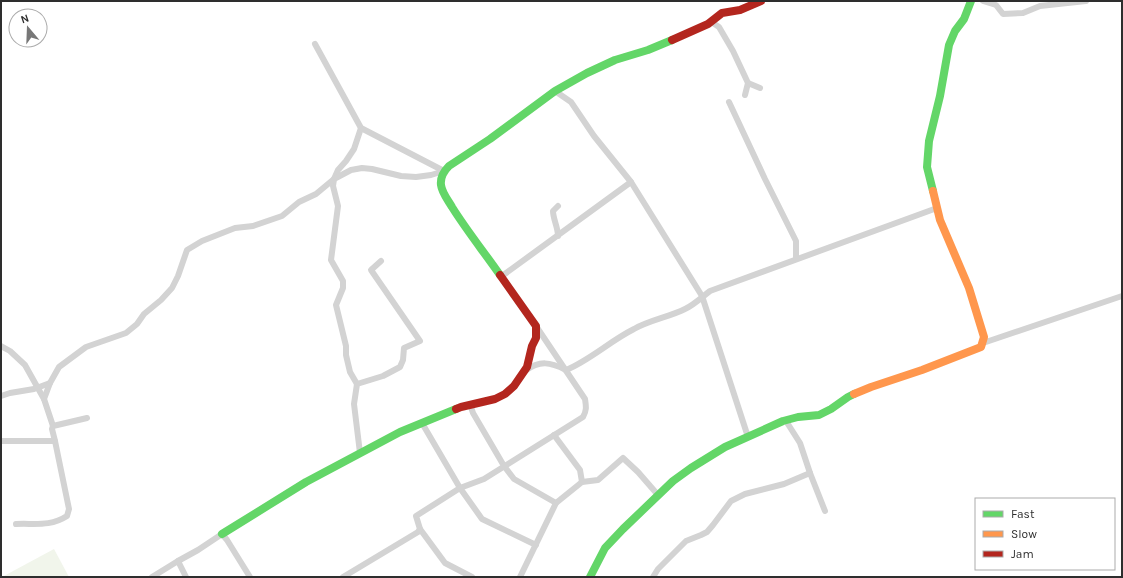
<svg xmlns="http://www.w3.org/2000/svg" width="1123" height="578" font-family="Karla,sans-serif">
  <rect width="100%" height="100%" fill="#fff"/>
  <polygon fill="#f1f5eb" points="54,549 69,577 2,577"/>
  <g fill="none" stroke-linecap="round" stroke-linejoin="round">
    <g stroke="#d3d3d3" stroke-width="6">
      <polyline points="983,1 996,5 1003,14 1023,13 1040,6 1086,1"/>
      <polyline points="713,23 719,27 733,51 748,83 745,95"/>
      <polyline points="315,44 361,128 444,171"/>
      <polyline points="748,83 760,88"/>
      <polyline points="729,102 765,179 796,241 796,259"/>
      <polyline points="631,182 702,296 748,437"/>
      <path d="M558,236C558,227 553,219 553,211L558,206"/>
      <polyline points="502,276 631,182 594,136 571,102 555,91"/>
      <polyline points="983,343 1122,296"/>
      <polyline points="1,346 10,351 25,365 44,399"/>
      <path d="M525,371C540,360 550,362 566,370C590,360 610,341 634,329C650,320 669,317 685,309C694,305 702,297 710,291L937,208"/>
      <polyline points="357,384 350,372 346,355 346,346 336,305 343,288 343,281 331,260 338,206 333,186 334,179 338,170 346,161 354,149 361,128"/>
      <polyline points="1,396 10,393 34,389 50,383"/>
      <polyline points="470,404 473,413 504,466 514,479 556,503"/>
      <polyline points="786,421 800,443 810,473 825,511"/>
      <polyline points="422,423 460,488 482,519 536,545"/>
      <polyline points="53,426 44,399 50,383 59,367 86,347 126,333 137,324 144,314 161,300 172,288 178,276 187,250 202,241 235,228 253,226 282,216 299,202 316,194 334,179 351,170 362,168 372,169 401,176 416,177 431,175 444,171"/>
      <polyline points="554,435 580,470 582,482"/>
      <path d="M1,441H55L69,509L67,516C50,527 34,523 16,524"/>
      <polyline points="55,441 52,429 53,426 87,418"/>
      <polyline points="360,453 354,404 357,384 383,376 400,367 403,360 404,348 420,341 371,270 381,261"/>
      <polyline points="420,529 445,563 472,577"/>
      <polyline points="178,561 198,550 222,534 227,540 250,577"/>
      <polyline points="152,577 178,561 186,577"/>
      <path d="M343,577L418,532L420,529L416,516L460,488L484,479L583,417C587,410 586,406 585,399L536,326"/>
      <polyline points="520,577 556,503 582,482 598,480 623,458 638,472 658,495"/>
      <polyline points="653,577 658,569 686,541 701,535 707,532 713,525 731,501 745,494 784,484 810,473"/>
    </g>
    <g stroke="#63d668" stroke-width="8">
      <polyline points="933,191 927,167 929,141 940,96 949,45 955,31 964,19 971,1"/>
      <path d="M500,275C484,252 467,231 452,207C448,200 442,193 441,185C440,177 444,171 449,166L490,139L555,91L587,73L615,60L648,50L672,40"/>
      <polyline points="222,534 306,482 400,432 456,409"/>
      <polyline points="590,577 605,548 623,529 673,481 691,468 725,447 783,421 798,417 819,415 831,409 848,397 854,394"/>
    </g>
    <polyline stroke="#ff974d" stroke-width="8" points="854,394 871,387 922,370 981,347 984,337 969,288 940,220 933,191"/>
    <g stroke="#b3261e" stroke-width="8">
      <polyline points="672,40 708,24 722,13 740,10 761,1"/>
      <polyline points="456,409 461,407 495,399 505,394 514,386 527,367 532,346 536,338 536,326 500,275"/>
    </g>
  </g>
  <rect width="1123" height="578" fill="none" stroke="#2e2e2e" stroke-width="4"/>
  <rect x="975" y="498" width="140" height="72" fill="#ffffff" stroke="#ababab"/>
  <rect x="983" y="511" width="20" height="6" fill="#63d668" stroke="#ababab"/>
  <text x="1011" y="518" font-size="12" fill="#2e2e2e">Fast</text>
  <rect x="983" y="531" width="20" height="6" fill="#ff974d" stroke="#ababab"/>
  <text x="1011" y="538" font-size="12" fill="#2e2e2e">Slow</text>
  <rect x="983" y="551" width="20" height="6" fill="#b3261e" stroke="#ababab"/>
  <text x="1011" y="558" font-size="12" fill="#2e2e2e">Jam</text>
  <g transform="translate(28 28) rotate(341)"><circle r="19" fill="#ffffff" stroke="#ababab"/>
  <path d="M0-3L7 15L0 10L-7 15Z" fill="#777777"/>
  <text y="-6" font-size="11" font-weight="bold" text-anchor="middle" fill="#2e2e2e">N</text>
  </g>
</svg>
